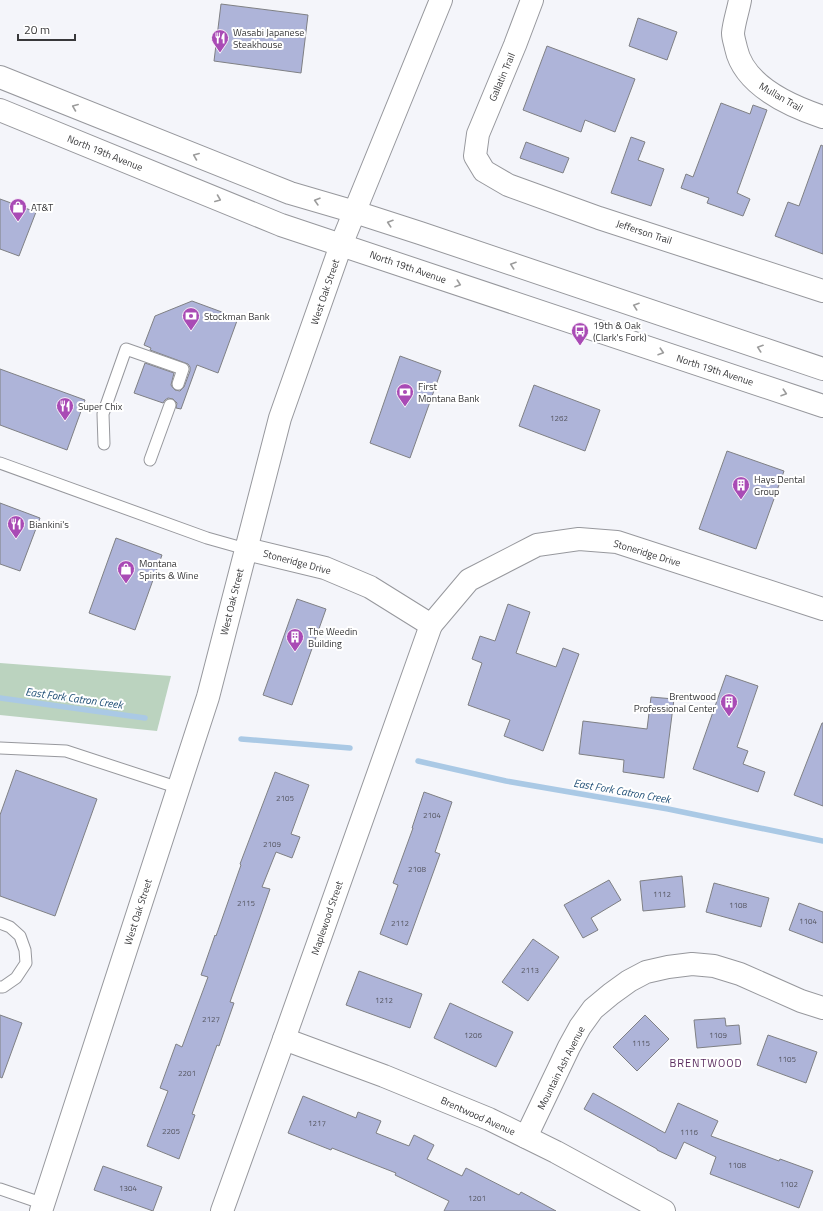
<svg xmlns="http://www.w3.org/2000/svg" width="823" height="1211" font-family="'Titillium Web',sans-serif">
  <rect width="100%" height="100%" fill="#f4f5fa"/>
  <polygon fill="#bbd3bf" points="0,663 171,676 157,731 0,715"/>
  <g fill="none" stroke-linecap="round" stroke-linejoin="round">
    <g stroke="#aac9e5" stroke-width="5.5">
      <polyline points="0,698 145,718"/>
      <polyline points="241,739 350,748"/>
      <polyline points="418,761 506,781 668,809 823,841"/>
    </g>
  </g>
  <g fill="#aeb4d9" stroke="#7f8084">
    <polygon points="221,4 308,15 301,73 214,61"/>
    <polygon points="638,18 677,32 667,60 629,46"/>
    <polygon points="547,46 635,79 615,132 585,120 581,132 523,110"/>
    <polygon points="721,103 750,114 753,105 767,110 737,193 750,199 743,216 707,203 709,198 681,188 686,174 693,177"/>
    <polygon points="631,137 645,142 638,160 664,169 651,206 611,193"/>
    <polygon points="526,142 569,158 563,173 520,158"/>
    <polygon points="821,145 823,146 823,254 775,236 788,202 799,206"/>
    <polygon points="0,199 36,212 19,256 0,249"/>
    <polygon points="192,301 238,318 218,373 197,365 181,409 176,408 177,403 173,399 168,398 165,400 163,403 134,393 145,363 174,373 171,385 173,388 175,390 180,391 184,387 190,371 190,367 188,364 150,350 151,348 144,345 155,316"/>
    <polygon points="400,356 441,371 410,458 370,443"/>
    <polygon points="0,369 85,400 67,450 0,425"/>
    <polygon points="534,385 600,410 585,451 519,426"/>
    <polygon points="727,451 784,471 756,549 699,529"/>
    <polygon points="0,503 40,518 20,571 0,564"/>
    <polygon points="116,538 162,555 135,630 89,613"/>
    <polygon points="297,599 326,609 292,705 263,695"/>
    <polygon points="508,604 530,612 516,653 556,667 563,648 579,654 543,751 504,736 510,720 468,705 482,663 472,659 480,636 495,641"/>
    <polygon points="726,675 758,686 737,747 748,751 743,764 765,772 758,792 693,769"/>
    <polygon points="651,697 674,699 664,778 623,772 624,760 579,754 583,721 647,729"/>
    <polygon points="822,723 823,723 823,806 794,795"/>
    <polygon points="16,770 97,799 55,916 0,896 0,815"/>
    <polygon points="275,772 309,785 291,834 300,837 292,858 276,852 262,887 270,889 230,1002 234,1003 219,1046 217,1045 192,1114 195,1115 179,1159 147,1146 168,1091 160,1088 176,1044 182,1047 208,977 201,975 215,935 216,936 241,865 240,864"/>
    <polygon points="424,792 452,802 435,852 440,854 407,945 380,934 398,885 393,883 413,828 412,828"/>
    <polygon points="682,876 685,907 643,911 640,881"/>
    <polygon points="609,880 621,900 591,918 598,930 583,938 564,905"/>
    <polygon points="714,883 769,898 761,927 706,912"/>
    <polygon points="799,903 823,912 823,943 789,930"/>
    <polygon points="533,939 559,957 528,1001 502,982"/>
    <polygon points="359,971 422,994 410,1028 346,1005"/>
    <polygon points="450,1003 513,1032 496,1067 434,1038"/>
    <polygon points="0,1015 22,1023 2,1078 0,1077"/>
    <polygon points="645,1015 669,1039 637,1071 613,1047"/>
    <polygon points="725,1018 726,1026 739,1025 741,1044 697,1048 694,1020"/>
    <polygon points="768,1035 817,1052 806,1083 757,1065"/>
    <polygon points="593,1093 665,1133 678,1103 718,1121 711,1136 779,1161 780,1159 813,1171 799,1208 710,1174 716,1157 684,1142 676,1159 657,1150 657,1149 584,1109"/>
    <polygon points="303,1096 356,1118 358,1112 381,1121 376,1133 409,1146 414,1135 434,1145 427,1159 462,1176 466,1168 519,1195 521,1192 556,1211 444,1211 449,1201 395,1175 396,1173 332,1148 331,1150 288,1133"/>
    <polygon points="103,1166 162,1187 153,1211 94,1190"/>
  </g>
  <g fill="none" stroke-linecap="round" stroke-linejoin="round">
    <g stroke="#97989d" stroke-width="13">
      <g id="lane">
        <polyline points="104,444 103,414 126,349 183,369 178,384"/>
        <polyline points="150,460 170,405"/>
        <polyline points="0,463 207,538 246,549"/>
        <polyline points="0,748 66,751 179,788"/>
        <polyline points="0,923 10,927 20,936 25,950 26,963 16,978 3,987 0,987"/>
        <polyline points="0,1189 44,1204"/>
      </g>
    </g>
    <g stroke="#97989d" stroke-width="24">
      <g id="street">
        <polyline points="532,0 515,45 478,134 475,156 484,171 508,185 599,218 823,291"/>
        <path d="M740,0C738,11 734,22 733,33C733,38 735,43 736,48C744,86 790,106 823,117"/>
        <polyline points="246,549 325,568 370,587 431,625 469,580 537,545 579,539 617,542 823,609"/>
        <polyline points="284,1039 384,1076 489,1119 556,1152 664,1211"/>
        <polyline points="526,1137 569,1047 580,1027 593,1009 611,994 629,981 646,972 668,967 692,964 714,966 740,974 801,1001 823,1008"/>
        <polyline points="222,1211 284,1039 431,625"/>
      </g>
    </g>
    <g stroke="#97989d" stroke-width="24">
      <polyline id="secondary" points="41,1211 208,697 280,418 341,245 441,0"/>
    </g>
    <g stroke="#97989d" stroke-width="24">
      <g id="primary">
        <polyline points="0,77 290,193 355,212 420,233 823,369"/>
        <polyline points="0,110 281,225 823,406"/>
      </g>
    </g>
    <use href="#lane" stroke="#fff" stroke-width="11"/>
    <use href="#street" stroke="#fff" stroke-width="22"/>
    <use href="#secondary" stroke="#fff" stroke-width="22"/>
    <use href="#primary" stroke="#fff" stroke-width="22"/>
  </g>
  <defs><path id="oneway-chevron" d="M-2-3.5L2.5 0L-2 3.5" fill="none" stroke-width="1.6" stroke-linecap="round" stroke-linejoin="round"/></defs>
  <g stroke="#9c9c9c">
    <use href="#oneway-chevron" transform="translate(75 107) rotate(-158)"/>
    <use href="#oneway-chevron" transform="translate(196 156) rotate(-158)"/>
    <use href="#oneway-chevron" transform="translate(218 199) rotate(22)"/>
    <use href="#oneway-chevron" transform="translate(317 201) rotate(-164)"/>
    <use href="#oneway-chevron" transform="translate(390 223) rotate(-162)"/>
    <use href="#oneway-chevron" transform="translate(513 265) rotate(-161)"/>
    <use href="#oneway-chevron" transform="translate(458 284) rotate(19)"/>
    <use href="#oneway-chevron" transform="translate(636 306) rotate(-161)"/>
    <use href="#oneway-chevron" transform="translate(760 348) rotate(-161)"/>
    <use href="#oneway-chevron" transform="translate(661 352) rotate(18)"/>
    <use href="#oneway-chevron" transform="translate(784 393) rotate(18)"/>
  </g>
  <defs>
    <g id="restaurant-pin" transform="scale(0.9)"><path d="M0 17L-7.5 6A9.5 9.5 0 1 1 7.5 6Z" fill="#a94bb5" stroke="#fff"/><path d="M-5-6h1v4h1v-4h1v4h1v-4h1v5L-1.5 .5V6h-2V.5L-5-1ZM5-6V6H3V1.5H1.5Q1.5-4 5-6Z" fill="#fff"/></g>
    <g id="shop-pin" transform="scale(0.9)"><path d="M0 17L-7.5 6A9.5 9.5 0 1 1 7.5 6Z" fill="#a94bb5" stroke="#fff"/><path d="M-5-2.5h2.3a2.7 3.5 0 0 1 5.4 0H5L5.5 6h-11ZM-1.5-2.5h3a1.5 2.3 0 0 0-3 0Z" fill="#fff"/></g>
    <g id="bank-pin" transform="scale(0.9)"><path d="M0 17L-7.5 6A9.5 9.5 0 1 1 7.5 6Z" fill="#a94bb5" stroke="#fff"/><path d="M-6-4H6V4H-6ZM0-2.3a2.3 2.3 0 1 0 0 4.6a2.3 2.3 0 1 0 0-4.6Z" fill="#fff"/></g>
    <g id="bus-pin" transform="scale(0.9)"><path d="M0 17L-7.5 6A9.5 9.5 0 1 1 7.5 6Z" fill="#a94bb5" stroke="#fff"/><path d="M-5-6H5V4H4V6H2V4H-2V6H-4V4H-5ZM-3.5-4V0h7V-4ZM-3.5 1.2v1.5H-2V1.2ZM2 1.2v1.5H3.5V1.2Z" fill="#fff"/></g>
    <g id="building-pin" transform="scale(0.9)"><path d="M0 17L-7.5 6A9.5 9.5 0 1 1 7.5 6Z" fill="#a94bb5" stroke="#fff"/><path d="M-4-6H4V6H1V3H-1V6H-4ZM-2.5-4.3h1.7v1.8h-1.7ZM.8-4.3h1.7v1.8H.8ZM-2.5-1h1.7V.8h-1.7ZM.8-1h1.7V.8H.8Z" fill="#fff"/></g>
  </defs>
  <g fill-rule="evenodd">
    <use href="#restaurant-pin" x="220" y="38"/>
    <use href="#shop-pin" x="18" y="207"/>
    <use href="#bank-pin" x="191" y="316"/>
    <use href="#bus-pin" x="580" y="331"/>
    <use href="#bank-pin" x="405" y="392"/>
    <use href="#restaurant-pin" x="65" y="406"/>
    <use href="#building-pin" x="741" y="485"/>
    <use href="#restaurant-pin" x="16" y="524"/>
    <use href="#shop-pin" x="126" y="569"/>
    <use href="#building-pin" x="295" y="637"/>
    <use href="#building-pin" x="729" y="702"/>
  </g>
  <g text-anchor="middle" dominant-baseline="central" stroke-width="4" stroke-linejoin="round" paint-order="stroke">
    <g font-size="8" fill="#565762">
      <text x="559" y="418">1262</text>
      <text x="285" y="798">2105</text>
      <text x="432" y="815">2104</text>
      <text x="272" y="844">2109</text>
      <text x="417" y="869">2108</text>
      <text x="662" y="894">1112</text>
      <text x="246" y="903">2115</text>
      <text x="738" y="905">1108</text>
      <text x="808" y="921">1104</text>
      <text x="400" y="923">2112</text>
      <text x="530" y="970">2113</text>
      <text x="384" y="1000">1212</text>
      <text x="211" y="1019">2127</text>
      <text x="473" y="1035">1206</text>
      <text x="718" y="1035">1109</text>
      <text x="641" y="1043">1115</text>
      <text x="787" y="1059">1105</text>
      <text x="187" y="1073">2201</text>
      <text x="317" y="1123">1217</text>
      <text x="171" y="1131">2205</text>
      <text x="689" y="1132">1116</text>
      <text x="737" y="1165">1108</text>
      <text x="789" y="1184">1102</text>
      <text x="128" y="1188">1304</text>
      <text x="477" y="1198">1201</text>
    </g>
    <g font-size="10" fill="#38383a" stroke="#fff" text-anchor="start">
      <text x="233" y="32">Wasabi Japanese<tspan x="233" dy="12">Steakhouse</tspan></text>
      <text x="31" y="207">AT&amp;T</text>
      <text x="204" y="316">Stockman Bank</text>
      <text x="593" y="325">19th &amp; Oak<tspan x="593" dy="12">(Clark's Fork)</tspan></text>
      <text x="418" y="386">First<tspan x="418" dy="12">Montana Bank</tspan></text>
      <text x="78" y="406">Super Chix</text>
      <text x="754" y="479">Hays Dental<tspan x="754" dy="12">Group</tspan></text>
      <text x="29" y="524">Biankini's</text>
      <text x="139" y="563">Montana<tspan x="139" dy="12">Spirits &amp; Wine</tspan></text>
      <text x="308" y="631">The Weedin<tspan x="308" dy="12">Building</tspan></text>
      <text x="716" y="696" text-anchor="end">Brentwood<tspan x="716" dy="12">Professional Center</tspan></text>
    </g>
    <g font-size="10" fill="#38383a" stroke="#fff">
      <text transform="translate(502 77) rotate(-67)">Gallatin Trail</text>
      <text transform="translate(781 97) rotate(30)">Mullan Trail</text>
      <text transform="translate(105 153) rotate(22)">North 19th Avenue</text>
      <text transform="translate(644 232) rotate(18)">Jefferson Trail</text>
      <text transform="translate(408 267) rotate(19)">North 19th Avenue</text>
      <text transform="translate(325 292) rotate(-71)">West Oak Street</text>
      <text transform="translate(715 370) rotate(18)">North 19th Avenue</text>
      <text transform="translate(647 553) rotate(17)">Stoneridge Drive</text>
      <text transform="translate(297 562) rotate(15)">Stoneridge Drive</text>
      <text transform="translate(232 602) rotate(-76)">West Oak Street</text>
      <text transform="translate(138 912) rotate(-72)">West Oak Street</text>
      <text transform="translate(327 918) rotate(-71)">Maplewood Street</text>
      <text transform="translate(561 1068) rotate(-63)">Mountain Ash Avenue</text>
      <text transform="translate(478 1116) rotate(24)">Brentwood Avenue</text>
    </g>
    <g font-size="11" font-style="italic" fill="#215077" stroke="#fff">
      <text transform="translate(74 698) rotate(8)">East Fork Catron Creek</text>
      <text transform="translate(622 791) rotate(10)">East Fork Catron Creek</text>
    </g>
    <g font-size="11" letter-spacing="1" fill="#592b5e" stroke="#fff">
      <text x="706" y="1063">BRENTWOOD</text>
    </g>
  </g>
  <path d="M18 34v6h57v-6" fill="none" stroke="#38383a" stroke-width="2"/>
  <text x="24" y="34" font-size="12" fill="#38383a" stroke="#ffffff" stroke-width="3" paint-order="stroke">20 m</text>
</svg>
